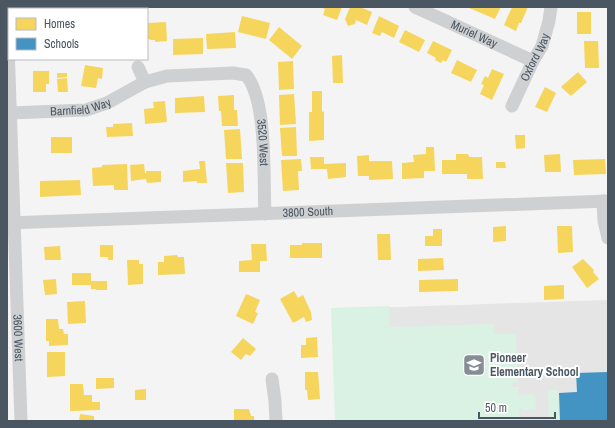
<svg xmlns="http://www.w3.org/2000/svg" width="615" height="428" font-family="'Archivo Narrow',sans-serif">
  <rect width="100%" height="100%" fill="#f4f4f4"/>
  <polygon fill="#e6e5e6" points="608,300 608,421 341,421 337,309"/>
  <g fill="#d9f2e3">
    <polygon points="389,306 390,327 493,324 494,334 516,334 518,383 512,383 512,387 518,387 519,395 532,394 535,397 536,410 523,410 519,406 520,421 335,421 331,308"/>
    <polygon points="548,390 558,390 560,421 549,421"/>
  </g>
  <g fill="#f6d55c">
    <polygon points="320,7 342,7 337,20 323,15 325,9"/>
    <polygon points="350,7 360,7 372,12 367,25 356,20 355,24 348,26 345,19"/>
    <polygon points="467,7 501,7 495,19"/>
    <polygon points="512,7 528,7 521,23 519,23 516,31 504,25"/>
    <rect x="577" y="12" width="14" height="22"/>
    <polygon points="242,16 270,23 266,39 238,32"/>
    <polygon points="379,16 399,26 394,38 382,32 380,36 372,33"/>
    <polygon points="166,22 167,41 155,42 155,40 150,40 150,39 147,39 147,23"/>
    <polygon points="279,27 302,46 292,59 269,40"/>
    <polygon points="405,30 425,40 419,52 399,42"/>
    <polygon points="235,32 236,48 207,49 206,34"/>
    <polygon points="203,38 203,54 173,55 173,39"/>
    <polygon points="433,41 452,50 446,62 443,60 441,63 435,60 436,58 427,53"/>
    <polygon points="584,41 598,41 599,68 585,68"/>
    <polygon points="342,55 343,83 333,83 332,56"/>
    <polygon points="457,60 477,70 471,82 451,73"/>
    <polygon points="293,61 294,89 279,90 278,62"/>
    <polygon points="85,65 103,68 102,79 98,78 96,88 81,86"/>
    <polygon points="492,69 504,74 492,100 480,94 484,85 481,84 485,76 488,78"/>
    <polygon points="33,71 49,71 49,84 46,84 46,92 33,92"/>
    <polygon points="578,72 587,82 571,96 561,87"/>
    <polygon points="57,73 67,73 67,77 57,78"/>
    <polygon points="67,78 68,92 58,92 57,79"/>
    <polygon points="545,87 556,93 547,112 535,107"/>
    <polygon points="312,91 322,91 322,112 324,111 324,140 309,141 309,112 312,112"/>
    <polygon points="294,94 296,124 280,125 279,95"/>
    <polygon points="234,95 234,110 237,110 238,126 222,126 221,111 219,111 218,96"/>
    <polygon points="204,96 205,112 175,113 175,98"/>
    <polygon points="165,101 167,122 145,124 144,109 154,108 153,102"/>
    <polygon points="132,123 133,136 107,137 106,127 113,127 113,124"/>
    <polygon points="296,127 297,156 282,156 280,128"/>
    <polygon points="240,129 242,159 226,159 224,130"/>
    <polygon points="515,135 525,135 525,148 516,149"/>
    <rect x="51" y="137" width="21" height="16"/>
    <polygon points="426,147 434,147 435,171 424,171 424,178 402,179 402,163 414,162 413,155 426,154"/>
    <polygon points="456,154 468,154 469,157 482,157 483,179 467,179 467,174 442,174 442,160 456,160"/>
    <polygon points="560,154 561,172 545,172 544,155"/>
    <polygon points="369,155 369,161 392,161 393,179 369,180 369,176 358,176 357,156"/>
    <polygon points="310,157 324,157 324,164 346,163 346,177 328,179 327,169 311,169"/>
    <polygon points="301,159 302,171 298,171 299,190 283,191 281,160"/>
    <polygon points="605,159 606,174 574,175 573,160"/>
    <polygon points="199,161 205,161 207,183 197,183 197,181 183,182 183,171 200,169"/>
    <polygon points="496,162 505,162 506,168 496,168"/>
    <polygon points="226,163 243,163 244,192 228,193"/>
    <polygon points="127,164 128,190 114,190 114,185 93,186 92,168 102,167 102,165"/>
    <polygon points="144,164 145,173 146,173 146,171 161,171 161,182 147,183 146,179 131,181 130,165"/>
    <polygon points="80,180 81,195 40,197 40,181"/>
    <polygon points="506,226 506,241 493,242 493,227"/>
    <polygon points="557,226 572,226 573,252 558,253"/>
    <polygon points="433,229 442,229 442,246 425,246 425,236 433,236"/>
    <polygon points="377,234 390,234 391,260 378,260"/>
    <polygon points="302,243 322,243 322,258 290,258 290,245 302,245"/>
    <polygon points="251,244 266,244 267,261 260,261 260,272 239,272 239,261 252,260"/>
    <polygon points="100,245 113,245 113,260 108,260 108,257 100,257"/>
    <polygon points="60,246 61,260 45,260 44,247"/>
    <polygon points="177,255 178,257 184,257 185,274 158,275 158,262 164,262 164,256"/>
    <polygon points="443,258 444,270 418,271 418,259"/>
    <polygon points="583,259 594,270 593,272 599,279 587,288 572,267"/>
    <polygon points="127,260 139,260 139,264 143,264 143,284 128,285"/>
    <polygon points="72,273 91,273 91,281 107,281 107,290 96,290 96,289 91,289 91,285 72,285"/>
    <polygon points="56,279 57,294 45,295 43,280"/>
    <polygon points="458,279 458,291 419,292 419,280"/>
    <polygon points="564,285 564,299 544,300 544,286"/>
    <polygon points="294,291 298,298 303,295 311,312 312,320 306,322 304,317 293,323 280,299"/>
    <polygon points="246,294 260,300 255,312 258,313 253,324 236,316"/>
    <polygon points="85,301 86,323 68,324 67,302"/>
    <polygon points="46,319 58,319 59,329 63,329 64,334 68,334 68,345 49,346 49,341 46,341"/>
    <polygon points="317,337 318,357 301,358 301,345 306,345 306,338"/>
    <polygon points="243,338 256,349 250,356 246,354 241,360 231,352"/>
    <polygon points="47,352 65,352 65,376 47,377"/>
    <polygon points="305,372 318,372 320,399 308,400 307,390 305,390"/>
    <polygon points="96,378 114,378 114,388 96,389"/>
    <polygon points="70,384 83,384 84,395 92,395 92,402 100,402 100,410 70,411"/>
    <polygon points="146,389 146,400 135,400 135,390"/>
    <polygon points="234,409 249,409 251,416 254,416 254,421 234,421"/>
    <polygon points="80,414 94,416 94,421 79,421"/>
  </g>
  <polygon fill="#4393c3" points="608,372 608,421 560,421 559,393 577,392 576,373"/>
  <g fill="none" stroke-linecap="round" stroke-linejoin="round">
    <g stroke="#ced0d2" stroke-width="13">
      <path id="s1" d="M415,7L533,61"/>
      <path id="s2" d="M7,16L21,421"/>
      <polyline points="138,67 145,82"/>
      <path id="s3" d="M512,106L533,61L542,46L549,21L551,7"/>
      <path id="s4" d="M10,113L86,110L107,103L145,82L167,76L233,73L246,75C268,101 263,179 265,214"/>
      <polyline points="603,201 604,221 608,238"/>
      <path id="s5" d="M7,223L608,201"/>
      <polyline points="272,379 275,401 276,421"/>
    </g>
  </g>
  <defs>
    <g id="school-square" transform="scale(1.15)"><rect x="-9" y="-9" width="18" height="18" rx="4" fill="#868d94" stroke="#fff"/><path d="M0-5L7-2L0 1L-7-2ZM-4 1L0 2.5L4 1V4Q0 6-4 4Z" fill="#fff"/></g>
  </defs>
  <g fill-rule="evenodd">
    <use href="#school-square" x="474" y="365"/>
  </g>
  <g text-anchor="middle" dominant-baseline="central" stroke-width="4" stroke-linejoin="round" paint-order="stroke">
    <g font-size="12" fill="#4a5661" stroke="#fff">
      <text stroke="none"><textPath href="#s1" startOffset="65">Muriel Way</textPath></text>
      <text stroke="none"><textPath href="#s3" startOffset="54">Oxford Way</textPath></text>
      <text stroke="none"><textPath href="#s4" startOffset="71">Barnfield Way</textPath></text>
      <text stroke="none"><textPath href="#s4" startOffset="314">3520 West</textPath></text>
      <text stroke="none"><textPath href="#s5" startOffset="301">3800 South</textPath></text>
      <text stroke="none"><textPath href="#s2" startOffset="322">3600 West</textPath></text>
    </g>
    <g font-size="12" font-weight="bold" fill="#4a5661" stroke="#fff" text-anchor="start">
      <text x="490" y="358">Pioneer<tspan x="490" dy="14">Elementary School</tspan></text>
    </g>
  </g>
  <rect width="615" height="428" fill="none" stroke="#4a5661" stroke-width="16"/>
  <rect x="8" y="8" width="140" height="52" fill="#ffffff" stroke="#b7bbc0"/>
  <rect x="16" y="18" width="20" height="12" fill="#f6d55c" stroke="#b7bbc0"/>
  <text x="44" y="28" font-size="12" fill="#4a5661">Homes</text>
  <rect x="16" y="38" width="20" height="12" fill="#4393c3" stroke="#b7bbc0"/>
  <text x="44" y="48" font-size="12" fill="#4a5661">Schools</text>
  <path d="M479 412v6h76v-6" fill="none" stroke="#4a5661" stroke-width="2"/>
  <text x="485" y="412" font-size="12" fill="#4a5661" stroke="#ffffff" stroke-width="3" paint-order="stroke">50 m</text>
</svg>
